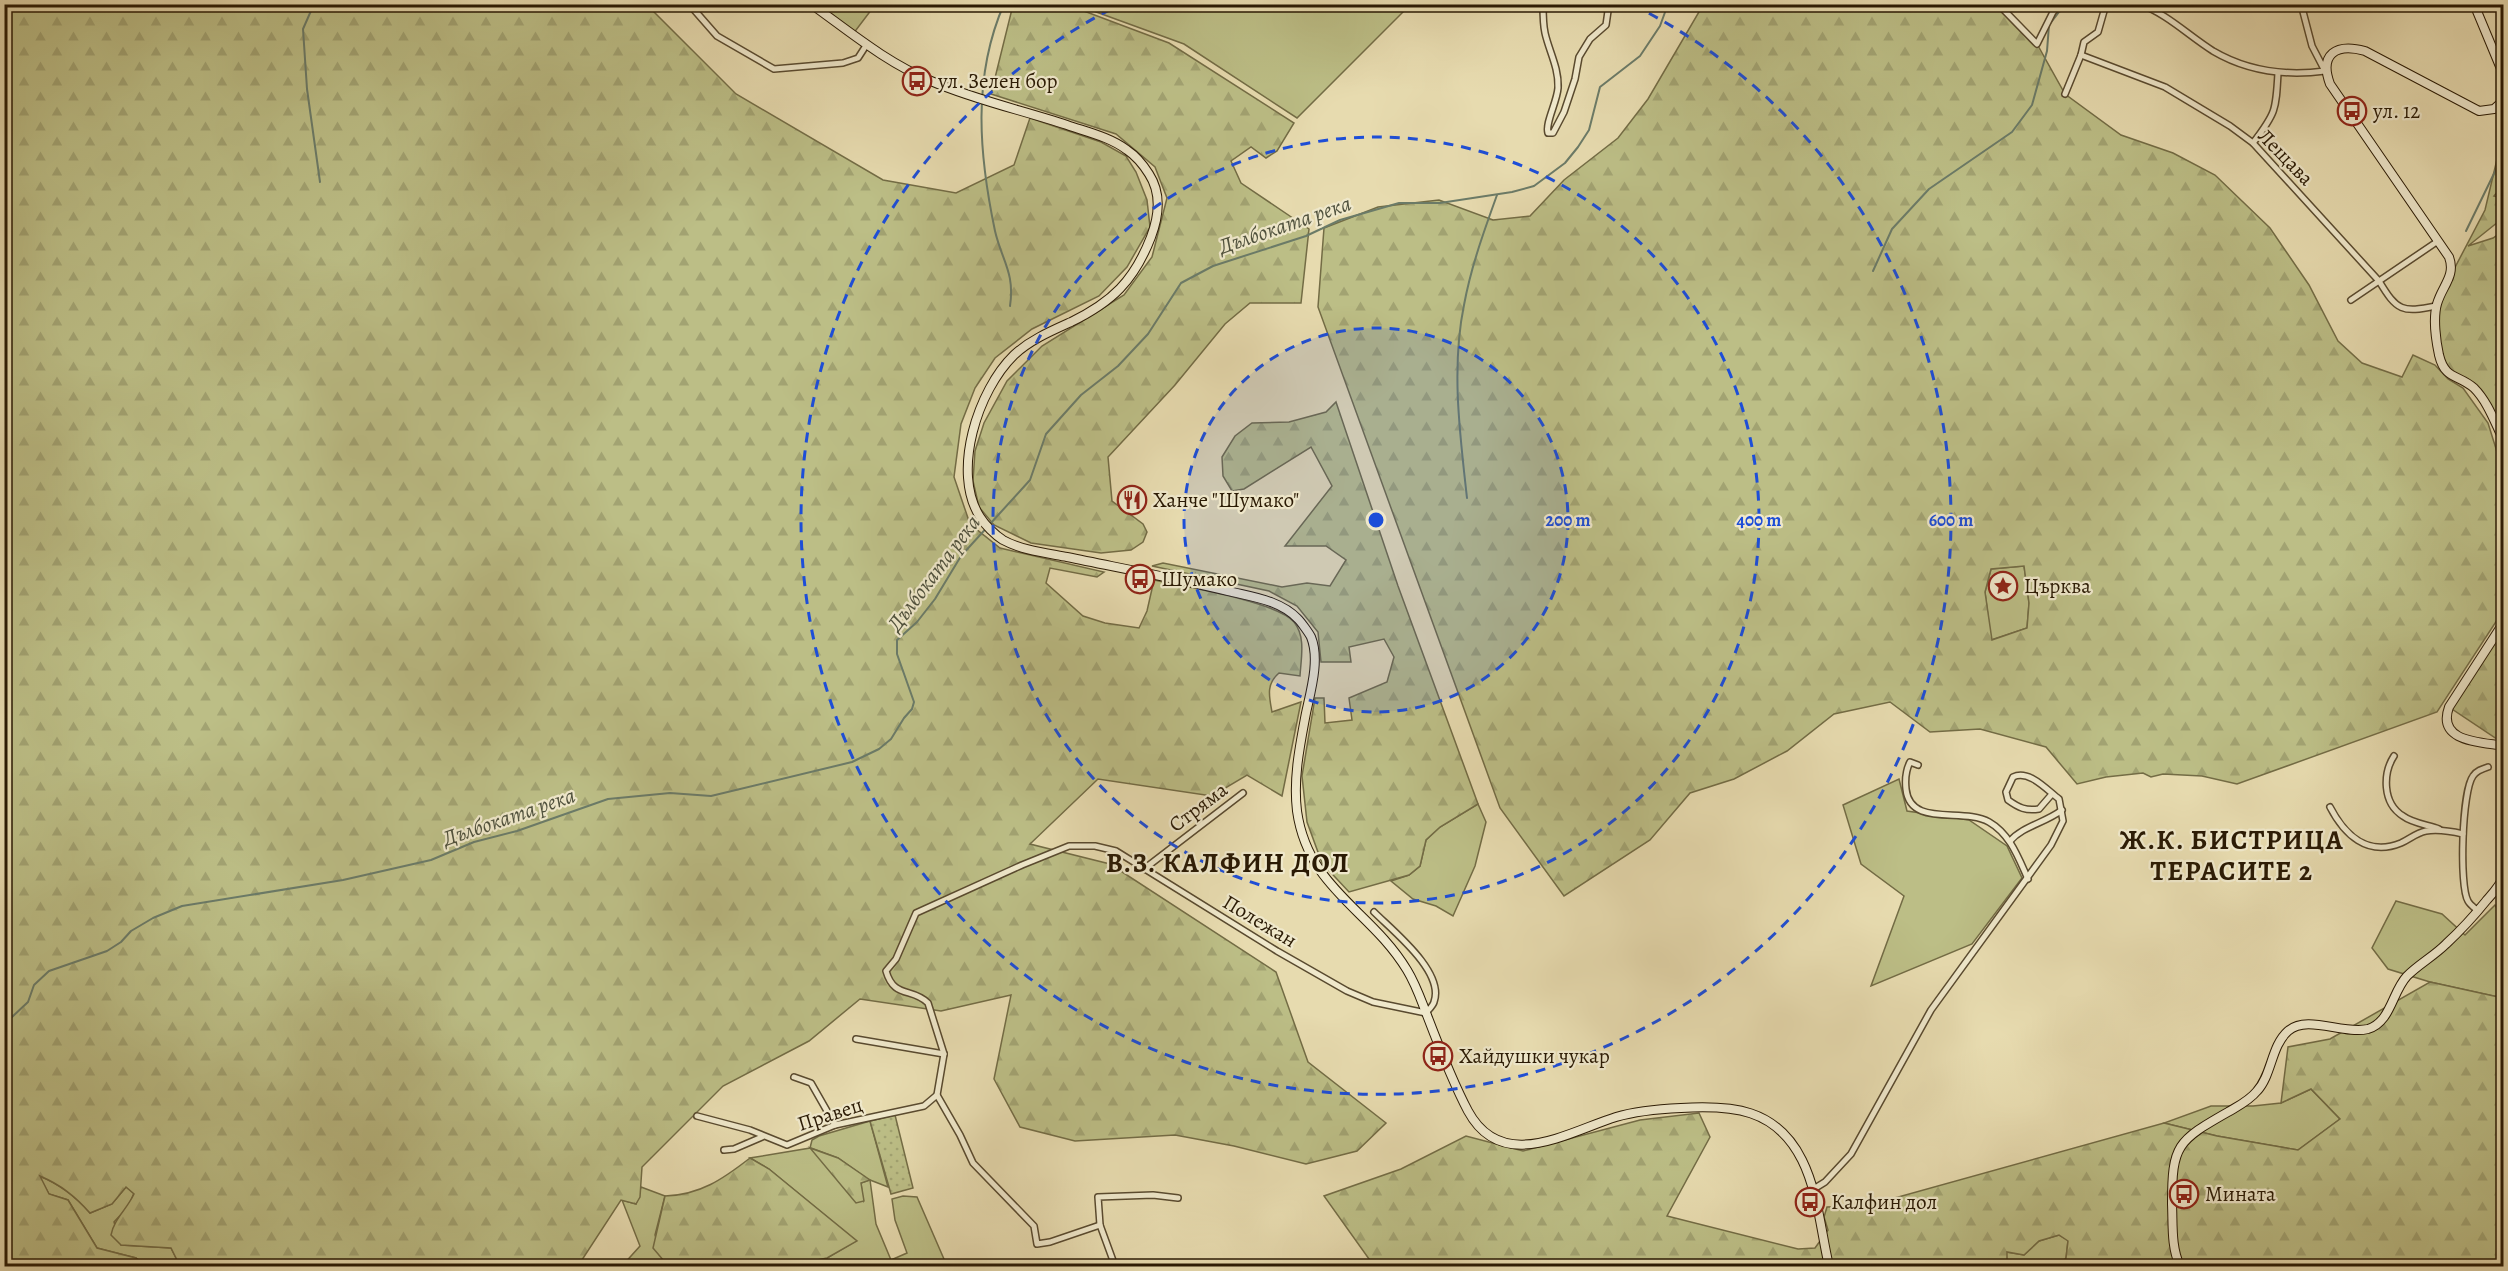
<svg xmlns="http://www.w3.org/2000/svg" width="2508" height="1271" font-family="Alegreya,serif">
  <defs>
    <pattern id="forest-firs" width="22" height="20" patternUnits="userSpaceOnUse" patternTransform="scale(1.5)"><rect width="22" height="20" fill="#bcbe86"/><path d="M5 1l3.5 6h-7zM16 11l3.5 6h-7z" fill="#a2a372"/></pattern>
    <pattern id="park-dots" width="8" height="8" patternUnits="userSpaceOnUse" patternTransform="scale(1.5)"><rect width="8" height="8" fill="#bcbe86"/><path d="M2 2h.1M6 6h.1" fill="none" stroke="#a2a372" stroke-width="1.8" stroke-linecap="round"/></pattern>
  </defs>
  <rect width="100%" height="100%" fill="#e7dbaf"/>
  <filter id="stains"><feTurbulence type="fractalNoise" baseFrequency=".00333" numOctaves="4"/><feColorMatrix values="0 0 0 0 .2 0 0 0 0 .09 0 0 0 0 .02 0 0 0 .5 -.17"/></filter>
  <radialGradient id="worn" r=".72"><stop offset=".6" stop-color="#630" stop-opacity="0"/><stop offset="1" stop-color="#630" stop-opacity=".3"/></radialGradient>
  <g fill="#bcbe86" stroke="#736c45" stroke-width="1.5" fill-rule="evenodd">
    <polygon points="811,5 875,5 853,34"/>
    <polygon points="1077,5 1410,4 1410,5 1297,118 1184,44"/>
    <polygon points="2024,566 2029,603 2027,628 1991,640 1985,592 1991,569"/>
    <polygon points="1899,779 1907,811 1969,820 2007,846 2022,878 1972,944 1871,986 1904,896 1861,864 1843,805"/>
    <polygon points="1478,804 1486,822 1475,866 1453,916 1436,906 1413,899 1391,881 1409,875 1420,866 1426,840 1440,827"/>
    <polygon points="2396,901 2442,914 2465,935 2495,905 2503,922 2503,998 2430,982 2388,969 2372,948"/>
    <polygon points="2311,1089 2340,1119 2298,1150 2217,1136 2164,1123 2211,1106 2253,1106 2281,1103"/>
    <path d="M870,1121L888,1187L870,1180L876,1224L891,1260L907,1253L895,1220L892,1199L903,1196L917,1197L947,1266H788L827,1258L856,1241L769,1169L750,1158L810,1148L812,1140L819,1136ZM811,1148L838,1158L869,1180L861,1183L863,1201Z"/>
    <path d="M39,1176C60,1184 75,1196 90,1213L112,1204L126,1187L134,1193L128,1207L114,1222L121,1245L171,1248L180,1266H145L136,1258L97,1248L68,1200L49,1194Z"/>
    <polygon points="641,1187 665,1196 655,1235 664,1261 680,1259 697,1266 707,1263 721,1266 622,1266 640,1246 622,1200 636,1204"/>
    <polygon points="2059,1235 2068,1240 2066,1258 2061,1266 2007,1266 2006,1252 2024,1255 2039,1241"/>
  </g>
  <g fill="url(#forest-firs)" stroke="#736c45" stroke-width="1.5" fill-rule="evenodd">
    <path d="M5,5H647L736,94L883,180L956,193L1014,165L1030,118L1101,142L1126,156L1136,172L1147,200L1150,227L1127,267L1099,296L1032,329L995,358L975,388L961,424L954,477L970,524L1000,548L1104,572L1097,577L1050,568L1046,583L1083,616L1105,623L1139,628L1147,611L1154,580C1182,586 1278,602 1294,622C1306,637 1301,658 1300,676L1279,673C1266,684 1269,696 1272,712L1301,702L1282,796L1247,775L1212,796L1098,779L1030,844L1110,864L1276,972L1308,1062L1386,1123L1357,1151L1306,1164L1234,1146L1175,1135L1075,1141L1020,1127L994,1079L1011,995L941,1011L860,999L809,1041L723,1086L642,1167L640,1197L636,1204L621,1200L578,1266H180L171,1248L121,1245L111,1235C114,1219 127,1209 134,1194L126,1187L112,1204L90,1213C75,1196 61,1185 40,1176L49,1194L68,1200L97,1248L136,1258L146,1266H5L4,823L10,819L4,806Z"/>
    <polygon points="1013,5 1068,5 1169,43 1294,123 1277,151 1266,158 1251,147 1231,161 1241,183 1309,229 1301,303 1250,303 1225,324 1175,385 1108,457 1112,501 1143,524 1147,532 1143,542 1131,550 1101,553 1031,543 994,525 979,507 973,481 975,451 984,423 1007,381 1042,346 1124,295 1152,257 1167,198 1155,167 1116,134 991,94"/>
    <path d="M1703,5H1998L2037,44L2065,94L2121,135L2173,153L2215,175L2270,228L2309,285L2338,341L2362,363L2402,377L2413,355L2435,365L2448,379L2463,388L2488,423L2503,471V611L2437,712L2237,784L2202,776L2163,774L2151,777L2143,773L2106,777L2077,784L2046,747L1980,729L1930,732L1890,702L1834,714L1787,751L1734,779L1690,793L1650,840L1564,896L1500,808L1318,307L1324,228L1378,207L1439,200L1493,220L1530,216L1564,180L1618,138L1648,99ZM2024,566L2029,603L2027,628L1992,640L1985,592L1991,569Z"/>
    <polygon points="2503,134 2503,185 2494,196 2503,198 2503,218 2468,246 2493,238 2503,231 2503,441 2474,389 2444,370 2436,325 2440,296 2485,210"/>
    <polygon points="1336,402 1398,586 1478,804 1440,827 1426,840 1420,866 1409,875 1349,892 1322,863 1307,822 1302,776 1315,698 1324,698 1325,723 1352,720 1349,698 1387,682 1394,657 1384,639 1349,647 1351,662 1321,662 1318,632 1297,606 1269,591 1152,566 1163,563 1282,587 1307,583 1330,586 1346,560 1326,546 1285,546 1332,486 1311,447 1244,489 1232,491 1223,476 1222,457 1235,436 1252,423 1289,422 1326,412"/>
    <polygon points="2503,623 2503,743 2449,707"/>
    <polygon points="2430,982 2503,998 2503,1266 2061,1266 2066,1258 2068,1241 2059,1235 2039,1241 2024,1255 2007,1252 2007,1266 1374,1266 1324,1196 1401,1169 1466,1136 1523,1151 1640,1120 1699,1113 1710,1137 1667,1216 1798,1249 1815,1248 1828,1230 1824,1217 1827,1207 1866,1206 2164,1123 2217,1136 2298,1150 2340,1119 2311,1089 2281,1103 2288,1047 2330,1039"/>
    <polygon points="810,1148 838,1158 870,1180 861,1183 864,1201 856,1203"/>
    <path d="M750,1158L769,1169L857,1241L827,1258L788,1266H721L707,1263L697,1266L680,1260L664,1261L653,1248L665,1196C700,1195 723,1179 750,1158Z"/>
  </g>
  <polygon fill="url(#park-dots)" stroke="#736c45" stroke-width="1.5" points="895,1115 913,1188 891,1194 870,1121"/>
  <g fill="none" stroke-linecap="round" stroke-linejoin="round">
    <g stroke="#6b7b68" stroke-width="2">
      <polyline points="314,4 303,29 307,89 320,182"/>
      <path d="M1004,4C972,77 979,155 995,231C1002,261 1015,273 1010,306"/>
      <polyline points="2466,231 2504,153"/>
      <polyline points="1873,271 1892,229 1929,189 2012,132 2032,105 2047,51 2049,25 2059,12 2073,4"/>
      <path d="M1467,498C1460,435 1451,368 1464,305C1471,267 1484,231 1497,195"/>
      <polyline points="4,1021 12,1017 28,1002 34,985 49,971 107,951 121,942 131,931 153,918 182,906 343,880 431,860 474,842 517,831 608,799 670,793 711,796 852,762 879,749 891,739 904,718 912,709 914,702 897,654 897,640 917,622 935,599 961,556 1030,480 1046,434 1081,395 1118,366 1148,334 1181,283 1213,266 1306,236 1340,220 1399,203 1440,203 1512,192 1534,186 1565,163 1578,147 1589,130 1600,87 1640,56 1660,26 1668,4"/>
    </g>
    <g stroke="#594a2f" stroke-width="8">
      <g id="street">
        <polyline points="689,4 717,36 774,69 843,63 858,58 867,44"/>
        <path d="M1543,4C1543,14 1543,24 1545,33C1549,51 1559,68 1558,88C1557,102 1545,123 1548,133H1553L1564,112L1575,79L1579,57L1590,39L1606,25L1609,4"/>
        <polyline points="1998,4 2037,44 2053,12 2061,4"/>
        <path d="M2139,4C2166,13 2189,36 2213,51C2247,71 2287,76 2325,71L2312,46L2301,4"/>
        <path d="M2081,55L2165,87L2230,126L2253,143L2379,281C2397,311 2402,313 2436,306"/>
        <polyline points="2065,94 2081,55 2084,42 2098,32 2106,4"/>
        <path d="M2253,143C2276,113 2276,110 2278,73"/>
        <polyline points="2351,300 2438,241"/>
        <path d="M2394,756C2383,773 2382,803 2403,816C2412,823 2428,825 2439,829"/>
        <path d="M1918,765L1910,762C1906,770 1905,780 1906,789C1910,828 1963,807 1989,822C2010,834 2018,857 2028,879"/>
        <path d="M2330,807C2344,834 2367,857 2401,843C2410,839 2416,833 2426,831C2439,829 2450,831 2463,834"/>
        <path d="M2010,841C2023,826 2045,823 2062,810"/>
        <polyline points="1144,869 1243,793"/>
        <path d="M2478,911C2475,908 2470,905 2468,901C2459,886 2462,791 2473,776C2476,771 2482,769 2488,767"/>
        <polyline points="856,1039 944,1054"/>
        <polyline points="794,1077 811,1083 835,1125"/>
        <polyline points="697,1116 750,1130 787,1145 835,1125 924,1106 937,1095"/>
        <polyline points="724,1150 734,1149 762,1137"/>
        <path d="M1812,1190L1825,1182L1851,1154L1931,1010L2051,845L2063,821L2059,799C2047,790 2029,769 2013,777L2006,792L2008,800C2019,808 2026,811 2039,809L2052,794"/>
        <path d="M1100,1225L1050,1242L1037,1244L1034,1226L973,1163L960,1135L937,1095L944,1054L928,1003C912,987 894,999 886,971L896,959L916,913L1022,865L1069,846H1095L1116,851L1277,951L1347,991L1373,1002L1426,1013C1428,1010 1433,1006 1434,1002C1445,972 1393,931 1374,912"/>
        <polyline points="1115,1266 1100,1225 1098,1197 1153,1195 1178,1198"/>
      </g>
    </g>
    <g stroke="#2a1a04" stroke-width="10">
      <g id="secondary">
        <path d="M811,4C850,32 887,63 931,81C975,100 1022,110 1067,125C1087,132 1110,137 1127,150C1136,156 1144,166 1149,174C1162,194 1159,216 1151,237C1134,281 1112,302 1071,322C1051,331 1030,340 1014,355C978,390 951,472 980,517C985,525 995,535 1003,540C1021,550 1046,553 1067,557C1120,568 1174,578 1228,591C1252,597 1280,600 1298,619C1301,622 1309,633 1311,637C1320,659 1311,690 1306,713C1300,745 1293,778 1297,811C1308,889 1371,910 1407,970C1415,983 1420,997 1425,1010C1438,1044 1451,1079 1468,1111C1502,1174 1568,1132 1616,1117C1636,1111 1659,1109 1681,1108C1732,1105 1776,1108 1802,1160C1818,1192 1821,1232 1829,1266"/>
        <polyline points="2474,4 2504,76"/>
        <path d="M2504,100L2494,109L2479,111L2365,51C2336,43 2319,54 2330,84L2449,257C2456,276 2442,286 2437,304C2433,318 2436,341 2439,355C2445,380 2458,374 2474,388C2488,402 2495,423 2504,441"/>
        <path d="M2504,622L2449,707C2437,740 2476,742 2498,745L2504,749"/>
        <path d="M2180,1266C2171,1247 2173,1225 2172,1204C2172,1145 2177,1141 2228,1112C2238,1106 2249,1101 2257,1091C2272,1075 2271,1046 2288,1031C2307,1014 2343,1035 2368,1029C2391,1022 2392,992 2407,976C2419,964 2434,956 2446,944C2460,931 2474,916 2486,901C2493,893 2501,885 2504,875"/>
      </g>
    </g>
    <use href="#street" stroke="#efe8cb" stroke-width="5"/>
    <use href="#secondary" stroke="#efe8cb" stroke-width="8"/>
  </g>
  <circle cx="1376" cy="520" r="192" fill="#1d4ed8" fill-opacity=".12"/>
  <g fill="none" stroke="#1d4ed8" stroke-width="3" stroke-dasharray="10 8">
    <circle cx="1376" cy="520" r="192"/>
    <circle cx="1376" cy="520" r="383"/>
    <path d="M1633 5A575 575 0 1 1 1119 5"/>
  </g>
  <defs>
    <g id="bus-ring" transform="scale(1.5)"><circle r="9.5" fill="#efe8cb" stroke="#8f2418" stroke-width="1.5"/><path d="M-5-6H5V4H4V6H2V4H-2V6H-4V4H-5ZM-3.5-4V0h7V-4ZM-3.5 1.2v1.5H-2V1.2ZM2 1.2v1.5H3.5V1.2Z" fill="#8f2418"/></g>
    <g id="restaurant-ring" transform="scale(1.5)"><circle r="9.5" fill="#efe8cb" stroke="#8f2418" stroke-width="1.5"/><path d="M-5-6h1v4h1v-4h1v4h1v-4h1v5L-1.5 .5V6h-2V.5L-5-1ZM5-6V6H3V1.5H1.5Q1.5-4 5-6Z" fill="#8f2418"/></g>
    <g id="sight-ring" transform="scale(1.5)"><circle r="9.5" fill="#efe8cb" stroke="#8f2418" stroke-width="1.5"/><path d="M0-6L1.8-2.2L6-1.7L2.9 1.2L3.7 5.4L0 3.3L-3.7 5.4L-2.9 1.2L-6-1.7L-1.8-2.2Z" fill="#8f2418"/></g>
  </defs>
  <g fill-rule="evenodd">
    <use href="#bus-ring" x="917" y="81"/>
    <use href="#bus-ring" x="2352" y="111"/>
    <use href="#restaurant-ring" x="1132" y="500"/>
    <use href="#bus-ring" x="1140" y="579"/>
    <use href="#sight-ring" x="2003" y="586"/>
    <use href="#bus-ring" x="1438" y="1056"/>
    <use href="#bus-ring" x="2184" y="1194"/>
    <use href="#bus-ring" x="1810" y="1202"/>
  </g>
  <g text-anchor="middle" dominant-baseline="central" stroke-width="4.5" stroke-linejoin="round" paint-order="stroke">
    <g font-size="21" fill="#2a1a04" stroke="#efe8cb" text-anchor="start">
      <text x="938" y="81">ул. Зелен бор</text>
      <text x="2373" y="111">ул. 12</text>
      <text x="1153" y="500">Ханче "Шумако"</text>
      <text x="1161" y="579">Шумако</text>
      <text x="2024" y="586">Църква</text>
      <text x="1459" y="1056">Хайдушки чукар</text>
      <text x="2205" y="1194">Мината</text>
      <text x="1831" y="1202">Калфин дол</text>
    </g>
    <g font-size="21" fill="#2a1a04" stroke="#efe8cb">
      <text transform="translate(2286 157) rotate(46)">Лещава</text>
      <text transform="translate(1198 807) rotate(-37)">Стряма</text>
      <text transform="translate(1260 921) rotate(31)">Полежан</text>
      <text transform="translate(830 1114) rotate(-18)">Правец</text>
    </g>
    <g font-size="22" font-style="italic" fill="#50523e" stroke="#efe8cb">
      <text transform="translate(1285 225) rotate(-19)">Дълбоката река</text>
      <text transform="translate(934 573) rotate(-53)">Дълбоката река</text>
      <text transform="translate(509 817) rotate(-19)">Дълбоката река</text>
    </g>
    <g font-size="27" font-weight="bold" letter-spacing="1.5" fill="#2a1a04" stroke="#efe8cb">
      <text x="2232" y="840">Ж.К. БИСТРИЦА<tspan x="2232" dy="31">ТЕРАСИТЕ 2</tspan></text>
      <text x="1228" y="863">В.З. КАЛФИН ДОЛ</text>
    </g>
  </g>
  <circle cx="1376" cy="520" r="9" fill="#1d4ed8" stroke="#efe8cb" stroke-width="3"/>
  <g font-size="18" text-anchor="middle" font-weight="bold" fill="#1d4ed8" stroke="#efe8cb" stroke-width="4.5" stroke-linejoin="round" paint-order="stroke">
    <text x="1568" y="526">200 m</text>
    <text x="1759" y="526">400 m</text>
    <text x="1951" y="526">600 m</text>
  </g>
  <rect width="2508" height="1271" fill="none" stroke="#e7dbaf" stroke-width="24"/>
  <rect x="6" y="6" width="2496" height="1259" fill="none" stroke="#2a1a04" stroke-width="3"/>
  <rect x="12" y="12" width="2484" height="1247" fill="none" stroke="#2a1a04" stroke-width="1.5"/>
  <rect width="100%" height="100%" filter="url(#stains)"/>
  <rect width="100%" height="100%" fill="url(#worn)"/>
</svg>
